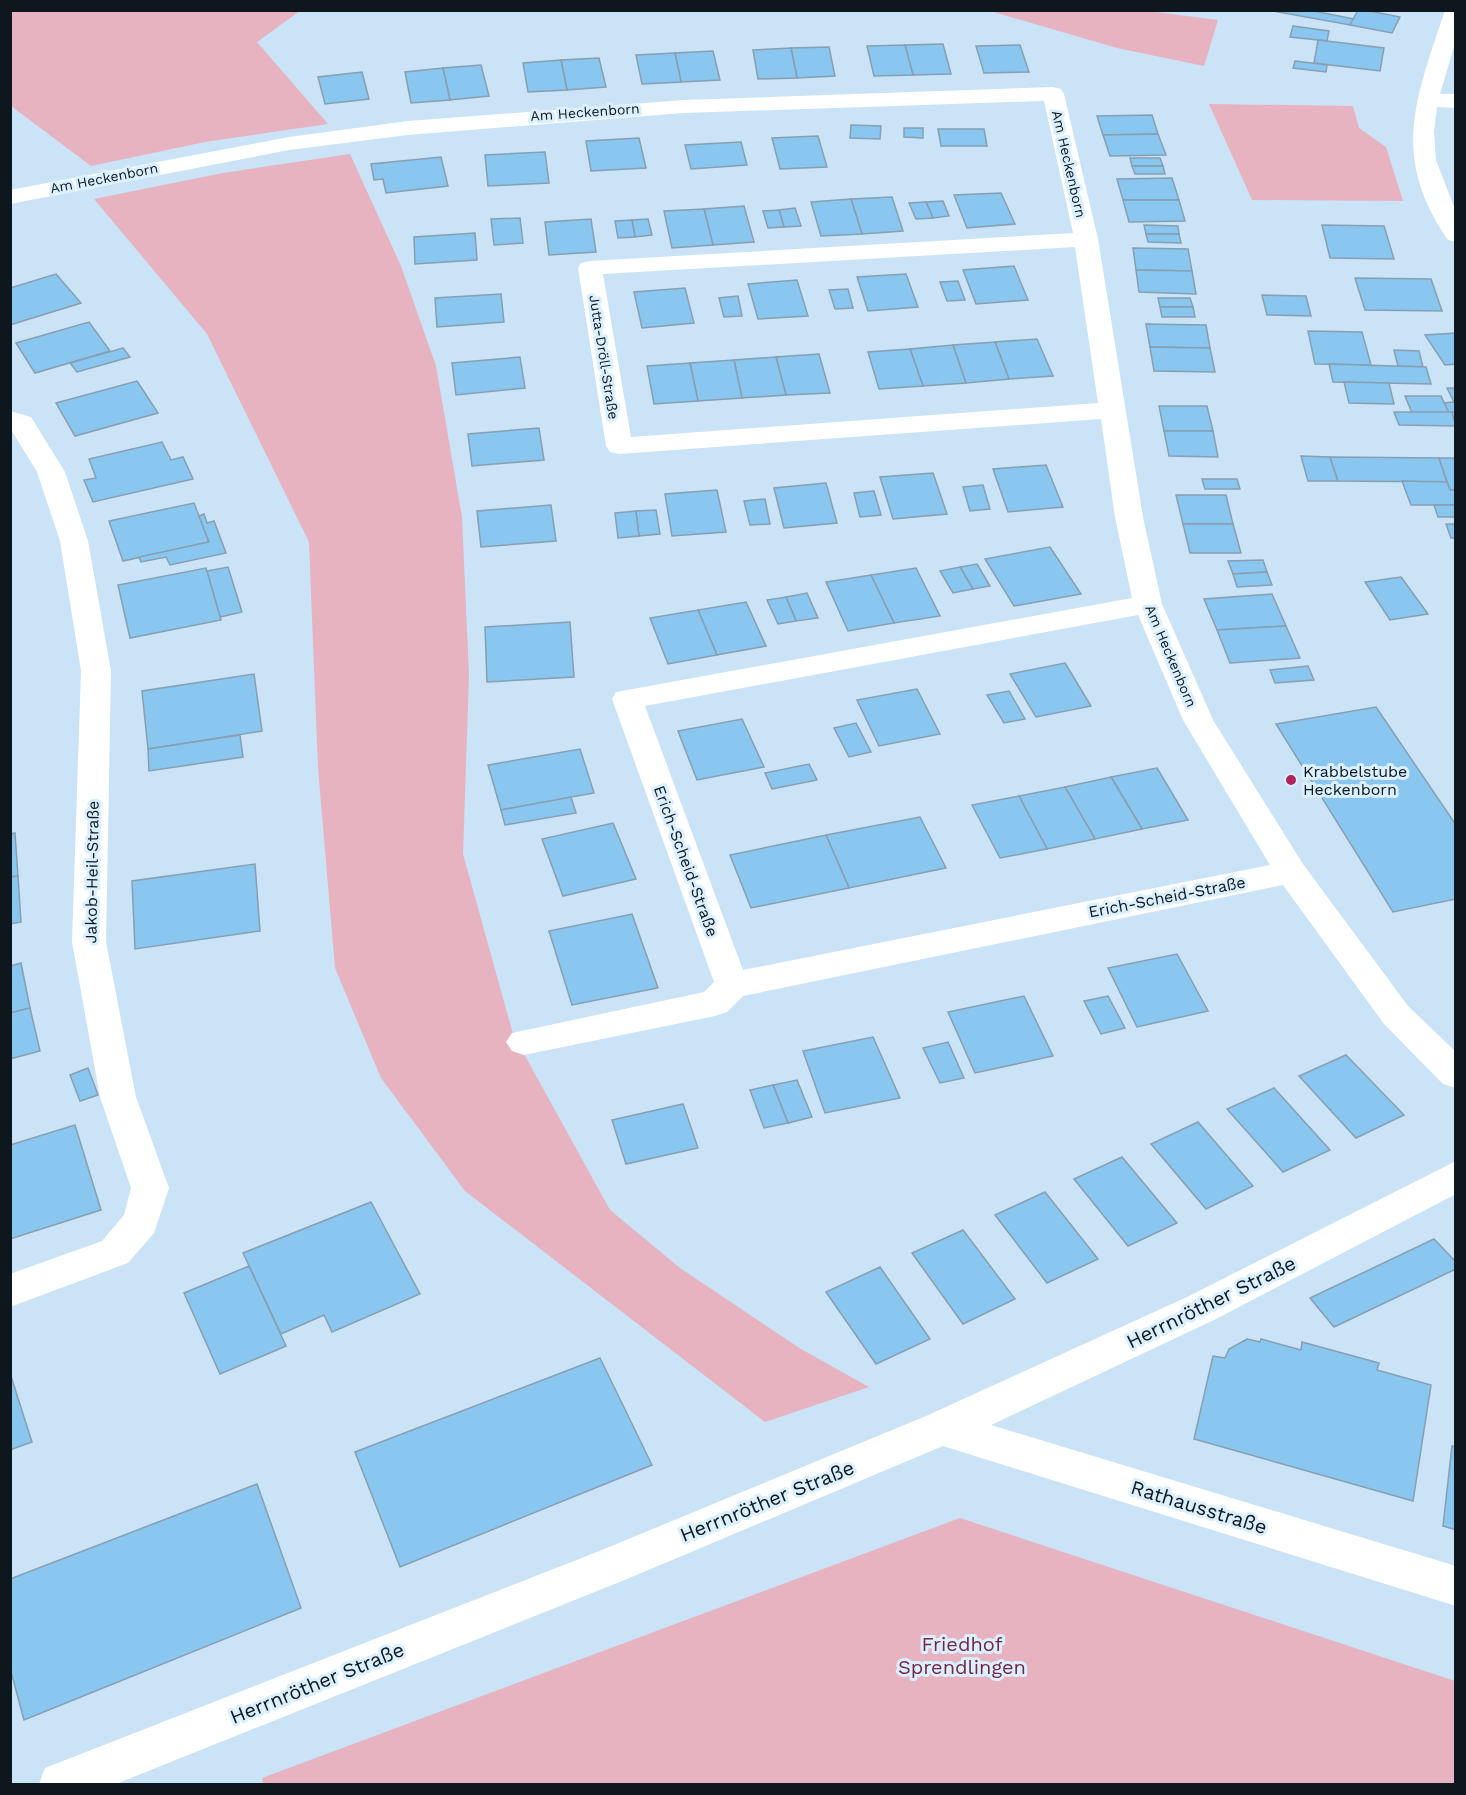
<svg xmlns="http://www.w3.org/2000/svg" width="1466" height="1795" font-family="'Work Sans',sans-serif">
  <rect width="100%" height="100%" fill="#cae3f6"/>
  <g fill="#e7b3c0">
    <polygon points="10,11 300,11 257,42 328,124 205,142 91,166 11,106"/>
    <polygon points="1148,11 1218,20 1204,66 1117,48 990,11"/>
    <polygon points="1209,104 1353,106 1359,128 1386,147 1403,201 1252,200"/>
    <polygon points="350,154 401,266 436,366 462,517 469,675 463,854 513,1034 610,1210 680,1268 801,1349 869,1387 765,1422 465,1191 381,1078 335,968 318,768 309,542 207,334 94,199 223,173"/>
    <polygon points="960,1518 1455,1681 1455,1784 263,1784 262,1778"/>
  </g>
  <g fill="#89c6f0" stroke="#879fb0" stroke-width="1.5">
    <polygon points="1267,10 1309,10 1354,19 1350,25"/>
    <polygon points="1358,10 1365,10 1400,17 1392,33 1350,25"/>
    <polygon points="1293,26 1329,31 1327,41 1290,37"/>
    <polygon points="1318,40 1384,48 1380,71 1314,63"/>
    <polygon points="943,44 951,74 913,75 905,45"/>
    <polygon points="905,45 913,75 874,76 867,46"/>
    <polygon points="1020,45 1029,72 984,73 976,46"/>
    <polygon points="829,47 835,76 797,78 791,48"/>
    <polygon points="791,48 797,78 758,79 753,50"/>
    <polygon points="713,51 720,80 681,82 675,53"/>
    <polygon points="675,53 681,82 642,84 636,55"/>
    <polygon points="599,58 606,87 567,90 561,60"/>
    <polygon points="561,60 567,90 528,92 523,63"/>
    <polygon points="1295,61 1327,65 1326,72 1293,68"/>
    <polygon points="481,65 489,96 450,100 443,68"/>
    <polygon points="443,68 450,100 411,103 405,72"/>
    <polygon points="362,72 369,99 325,104 318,77"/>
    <polygon points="1152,115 1158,134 1103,135 1097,116"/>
    <polygon points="851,125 881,126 880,139 850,138"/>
    <polygon points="904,128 923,128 923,138 904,137"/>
    <polygon points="938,129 984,129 987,146 941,146"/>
    <polygon points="1158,134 1166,155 1110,156 1103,135"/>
    <polygon points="818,136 827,167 780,169 772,138"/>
    <polygon points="639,138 646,168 591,171 586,141"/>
    <polygon points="741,142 747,165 691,169 685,145"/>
    <polygon points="545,152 549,183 488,186 485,155"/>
    <polygon points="441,157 448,186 386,193 383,179 374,180 371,164"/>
    <polygon points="1130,158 1160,158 1163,166 1132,166"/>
    <polygon points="1132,166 1163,166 1165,174 1135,174"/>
    <polygon points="1172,178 1179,200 1123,200 1117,179"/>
    <polygon points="1001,193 1015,224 967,228 954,195"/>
    <polygon points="892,197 903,231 862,234 851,199"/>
    <polygon points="851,199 862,234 821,236 811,202"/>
    <polygon points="1123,200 1179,200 1185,221 1129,222"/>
    <polygon points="943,201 949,216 933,218 926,202"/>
    <polygon points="926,202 933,218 916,219 909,203"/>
    <polygon points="744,206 754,242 713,245 704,209"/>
    <polygon points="795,208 801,226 784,227 779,210"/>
    <polygon points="704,209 713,245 672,248 664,211"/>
    <polygon points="779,210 784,227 768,228 763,211"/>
    <polygon points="520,218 523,243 494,245 491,219"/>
    <polygon points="591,219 596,252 549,255 545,222"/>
    <polygon points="648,219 652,235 635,237 632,220"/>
    <polygon points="632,220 635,237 618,238 615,221"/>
    <polygon points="1144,225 1178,226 1179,234 1146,234"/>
    <polygon points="1322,225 1384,226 1394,259 1330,258"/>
    <polygon points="475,233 477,260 415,264 414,237"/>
    <polygon points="1146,234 1179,234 1181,243 1148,242"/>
    <polygon points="1133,248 1188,249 1192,271 1136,270"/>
    <polygon points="1014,266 1028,300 976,304 963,270"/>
    <polygon points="1136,270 1192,271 1196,294 1139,292"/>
    <polygon points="56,274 81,303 10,325 10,288"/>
    <polygon points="906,274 918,307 868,311 857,277"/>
    <polygon points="1355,278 1431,279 1442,311 1365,310"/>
    <polygon points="797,280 808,316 758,319 748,284"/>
    <polygon points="958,281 965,300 947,301 940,282"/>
    <polygon points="685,288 694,323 642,328 634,292"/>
    <polygon points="848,289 853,308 835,309 829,290"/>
    <polygon points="501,294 504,322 437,327 435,298"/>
    <polygon points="1262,295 1306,296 1311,316 1267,315"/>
    <polygon points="738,296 742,316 724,317 719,298"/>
    <polygon points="1158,298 1190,298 1193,307 1160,307"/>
    <polygon points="1160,307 1193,307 1195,317 1162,317"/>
    <polygon points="89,322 110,351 35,373 16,343"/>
    <polygon points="1146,324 1206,325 1210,348 1150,347"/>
    <polygon points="1308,331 1362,332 1371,365 1315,364"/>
    <polygon points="1456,333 1456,364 1445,365 1425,335"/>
    <polygon points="1037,339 1053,376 1009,379 995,342"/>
    <polygon points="995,342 1009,379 966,383 953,345"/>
    <polygon points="953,345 966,383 923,386 910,349"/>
    <polygon points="1150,347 1210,348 1215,372 1154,371"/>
    <polygon points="123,348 130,357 77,372 70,363"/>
    <polygon points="910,349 923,386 879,389 868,352"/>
    <polygon points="1394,350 1419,351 1423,367 1398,366"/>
    <polygon points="819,354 830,393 786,395 776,357"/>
    <polygon points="520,357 525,388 456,395 452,363"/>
    <polygon points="776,357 786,395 742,398 734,360"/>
    <polygon points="734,360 742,398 698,401 690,363"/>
    <polygon points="690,363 698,401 654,404 647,366"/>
    <polygon points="1329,364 1426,367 1431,384 1333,382"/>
    <polygon points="137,381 158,413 75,436 56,403"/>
    <polygon points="1344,382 1389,383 1394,404 1349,403"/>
    <polygon points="1447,388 1456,388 1456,412 1449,413 1444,403 1454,402"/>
    <polygon points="1405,396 1441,396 1449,413 1412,413"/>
    <polygon points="1159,406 1207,406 1213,431 1164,431"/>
    <polygon points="1394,412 1452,412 1456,426 1399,425"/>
    <polygon points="539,428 544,460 472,466 468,434"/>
    <polygon points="1164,431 1213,431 1218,457 1169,456"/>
    <polygon points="162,442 171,460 183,457 193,479 93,502 84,480 96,478 89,459"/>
    <polygon points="1301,456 1330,457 1338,481 1308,481"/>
    <polygon points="1330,457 1439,458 1447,482 1338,481"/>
    <polygon points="1439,458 1456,458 1456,490 1450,490"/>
    <polygon points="1046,465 1063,507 1008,512 993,469"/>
    <polygon points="933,473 947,514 893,519 880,477"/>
    <polygon points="1202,479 1237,479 1240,489 1205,489"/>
    <polygon points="1402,481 1447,482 1450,490 1456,490 1456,505 1411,505"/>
    <polygon points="826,483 837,523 784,528 774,488"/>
    <polygon points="983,485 990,509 970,511 963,487"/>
    <polygon points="717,490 726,532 672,536 665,494"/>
    <polygon points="874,491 881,515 860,517 854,493"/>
    <polygon points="1176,495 1226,495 1233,524 1183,524"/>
    <polygon points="765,499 770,524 750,525 744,501"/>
    <polygon points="194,503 209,542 123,561 109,521"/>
    <polygon points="551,505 556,541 481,547 477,511"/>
    <polygon points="1434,505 1456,505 1456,517 1438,517"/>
    <polygon points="656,510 660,534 639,536 636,511"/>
    <polygon points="636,511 639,536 618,538 615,513"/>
    <polygon points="204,514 207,523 214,521 226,553 170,565 166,557 141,562 139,557 209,542 199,516"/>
    <polygon points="1183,524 1233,524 1241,553 1190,553"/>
    <polygon points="1446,524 1456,524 1456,538 1451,538"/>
    <polygon points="1050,547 1081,594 1014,606 985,559"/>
    <polygon points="1263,560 1267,572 1233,574 1228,561"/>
    <polygon points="977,564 990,586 973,589 960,567"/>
    <polygon points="228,567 242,612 220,617 207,571"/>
    <polygon points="960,567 973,589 953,593 940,571"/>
    <polygon points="206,568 221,620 130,638 118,585"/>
    <polygon points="916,568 940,616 894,623 871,575"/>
    <polygon points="1267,572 1272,585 1237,587 1233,574"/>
    <polygon points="871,575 894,623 848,631 826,582"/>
    <polygon points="1401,577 1428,614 1390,620 1365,582"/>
    <polygon points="807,593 818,618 796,621 786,597"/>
    <polygon points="1272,594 1286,626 1217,630 1204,599"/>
    <polygon points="786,597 796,621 778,624 767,600"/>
    <polygon points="746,602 766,646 717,655 698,610"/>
    <polygon points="698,610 717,655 668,664 650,618"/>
    <polygon points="570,622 574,677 487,682 485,627"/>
    <polygon points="1286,626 1300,658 1230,663 1217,630"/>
    <polygon points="1065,663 1091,706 1036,717 1010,674"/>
    <polygon points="1308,666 1314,680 1275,683 1270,670"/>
    <polygon points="254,674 262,731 148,749 142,691"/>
    <polygon points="917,689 940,734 879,746 857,700"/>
    <polygon points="1009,691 1025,719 1004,723 987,695"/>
    <polygon points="1376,707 1456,825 1456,899 1393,912 1276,724"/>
    <polygon points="742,719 764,767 697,780 678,731"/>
    <polygon points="856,723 871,752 849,757 834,728"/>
    <polygon points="240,735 243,757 149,771 148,749"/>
    <polygon points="580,749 594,793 501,810 488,765"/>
    <polygon points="809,764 817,780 772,789 765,773"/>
    <polygon points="1157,768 1188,820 1142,829 1111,777"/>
    <polygon points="1111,777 1142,829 1095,839 1065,787"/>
    <polygon points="1065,787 1095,839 1047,849 1019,796"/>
    <polygon points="1019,796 1047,849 1000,858 972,805"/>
    <polygon points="571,797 576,813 505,825 501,810"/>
    <polygon points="920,817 946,868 849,888 826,835"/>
    <polygon points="613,823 636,879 563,896 542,839"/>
    <polygon points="15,833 18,876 10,877 10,834"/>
    <polygon points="826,835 849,888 751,908 730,855"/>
    <polygon points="255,864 260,931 135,949 132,881"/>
    <polygon points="18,876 21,922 10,924 10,877"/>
    <polygon points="632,914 658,988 572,1005 549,931"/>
    <polygon points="1177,954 1208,1011 1137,1027 1108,968"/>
    <polygon points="21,963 30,1008 10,1013 10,966"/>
    <polygon points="1024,996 1053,1056 975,1073 948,1012"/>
    <polygon points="1108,996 1125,1028 1101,1034 1084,1001"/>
    <polygon points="30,1008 40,1051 10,1059 10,1013"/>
    <polygon points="873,1037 900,1098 825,1113 803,1051"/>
    <polygon points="948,1042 964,1078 940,1083 923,1048"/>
    <polygon points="1346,1055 1404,1115 1356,1138 1299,1076"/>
    <polygon points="88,1068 98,1095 80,1101 70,1075"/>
    <polygon points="797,1080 812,1117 788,1123 773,1085"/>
    <polygon points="773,1085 788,1123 764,1128 750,1090"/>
    <polygon points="1274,1088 1330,1150 1283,1172 1227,1109"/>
    <polygon points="683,1104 698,1148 626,1164 612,1120"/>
    <polygon points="1198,1122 1253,1186 1206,1209 1151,1144"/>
    <polygon points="75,1125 101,1210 10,1239 10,1145"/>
    <polygon points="1122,1157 1177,1223 1128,1246 1074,1179"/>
    <polygon points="1045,1192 1098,1259 1047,1283 995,1215"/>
    <polygon points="371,1202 420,1294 332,1332 324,1315 281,1334 243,1253"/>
    <polygon points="963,1230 1015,1299 963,1324 912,1253"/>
    <polygon points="1434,1239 1456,1262 1456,1269 1334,1327 1310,1298"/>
    <polygon points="249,1266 286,1346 220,1374 184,1293"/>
    <polygon points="880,1267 930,1339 876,1364 826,1292"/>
    <polygon points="1247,1339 1260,1342 1261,1339 1301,1350 1302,1342 1379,1363 1377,1370 1431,1385 1413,1501 1194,1439 1213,1356 1225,1358 1229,1349"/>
    <polygon points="600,1358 652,1465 400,1567 355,1452"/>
    <polygon points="10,1373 32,1442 10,1450"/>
    <polygon points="1452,1446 1456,1447 1456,1530 1443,1526"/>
    <polygon points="257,1484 301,1608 24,1720 10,1668 10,1579"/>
  </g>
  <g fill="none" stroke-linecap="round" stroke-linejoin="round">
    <g fill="#fff" fill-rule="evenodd">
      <path d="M1445,10H1456V40L1440,94H1456V108L1437,107L1434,132L1436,160L1456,212V242L1448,240C1390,156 1416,98 1445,10Z"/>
      <path d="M1053,87L1061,89L1064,94L1098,239L1143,517L1162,604L1213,720L1303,864L1408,1006L1456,1052V1088L1443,1084L1384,1024L1283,885L743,996L727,1012L715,1016L524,1055L512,1051L506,1042L512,1033L704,992L714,982L612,699L616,692L1132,598L1115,517L1101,419L619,454L610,452L606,446L578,268L581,263L590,261L1073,233L1044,101L684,113L408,135L289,150L10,204V190L289,137L408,121L684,100ZM1075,247L1098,403L631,437L603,274ZM1138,615L1183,720L1270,865L743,970L645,706Z"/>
      <polygon points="10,411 31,417 65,472 88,541 111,671 106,942 136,1097 169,1188 154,1233 128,1263 10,1307 10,1274 102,1241 124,1215 131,1188 100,1097 72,942 81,671 60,541 37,472 10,428"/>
      <polygon points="1456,1161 1456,1194 1214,1320 991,1425 1456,1566 1456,1606 943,1446 627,1579 116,1784 39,1784 45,1768 597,1552 926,1416 1187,1297"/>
    </g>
  </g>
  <circle fill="#b2255d" stroke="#dbf0ff" stroke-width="2" cx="1291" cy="780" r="6"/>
  <g text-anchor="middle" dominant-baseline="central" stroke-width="6" stroke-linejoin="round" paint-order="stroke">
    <g font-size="14" fill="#0e171d" stroke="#dbf0ff">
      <text transform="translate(585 112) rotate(-4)">Am Heckenborn</text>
      <text transform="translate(1069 164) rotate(77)">Am Heckenborn</text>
      <text transform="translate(104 178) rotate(-11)">Am Heckenborn</text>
      <text transform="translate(604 357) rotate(81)">Jutta-Dröll-Straße</text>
      <text transform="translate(1171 656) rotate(67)">Am Heckenborn</text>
    </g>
    <g font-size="16" fill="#0e171d" stroke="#dbf0ff" text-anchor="start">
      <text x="1303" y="771">Krabbelstube<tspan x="1303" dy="18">Heckenborn</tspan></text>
    </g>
    <g font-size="16" fill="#0e171d" stroke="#dbf0ff">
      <text transform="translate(686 861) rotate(70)">Erich-Scheid-Straße</text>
      <text transform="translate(92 872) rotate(-89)">Jakob-Heil-Straße</text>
      <text transform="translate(1167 897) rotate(-11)">Erich-Scheid-Straße</text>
    </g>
    <g font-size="20" fill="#0e171d" stroke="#dbf0ff">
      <text transform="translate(1211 1302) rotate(-26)">Herrnröther Straße</text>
      <text transform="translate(767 1501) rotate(-22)">Herrnröther Straße</text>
      <text transform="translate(1199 1507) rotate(17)">Rathausstraße</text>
      <text transform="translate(317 1683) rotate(-22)">Herrnröther Straße</text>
    </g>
    <g font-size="20" fill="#772642" stroke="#dbf0ff">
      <text x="962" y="1644">Friedhof<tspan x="962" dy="23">Sprendlingen</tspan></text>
    </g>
  </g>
  <rect width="1466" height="1795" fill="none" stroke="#0e171d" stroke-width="24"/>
</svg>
